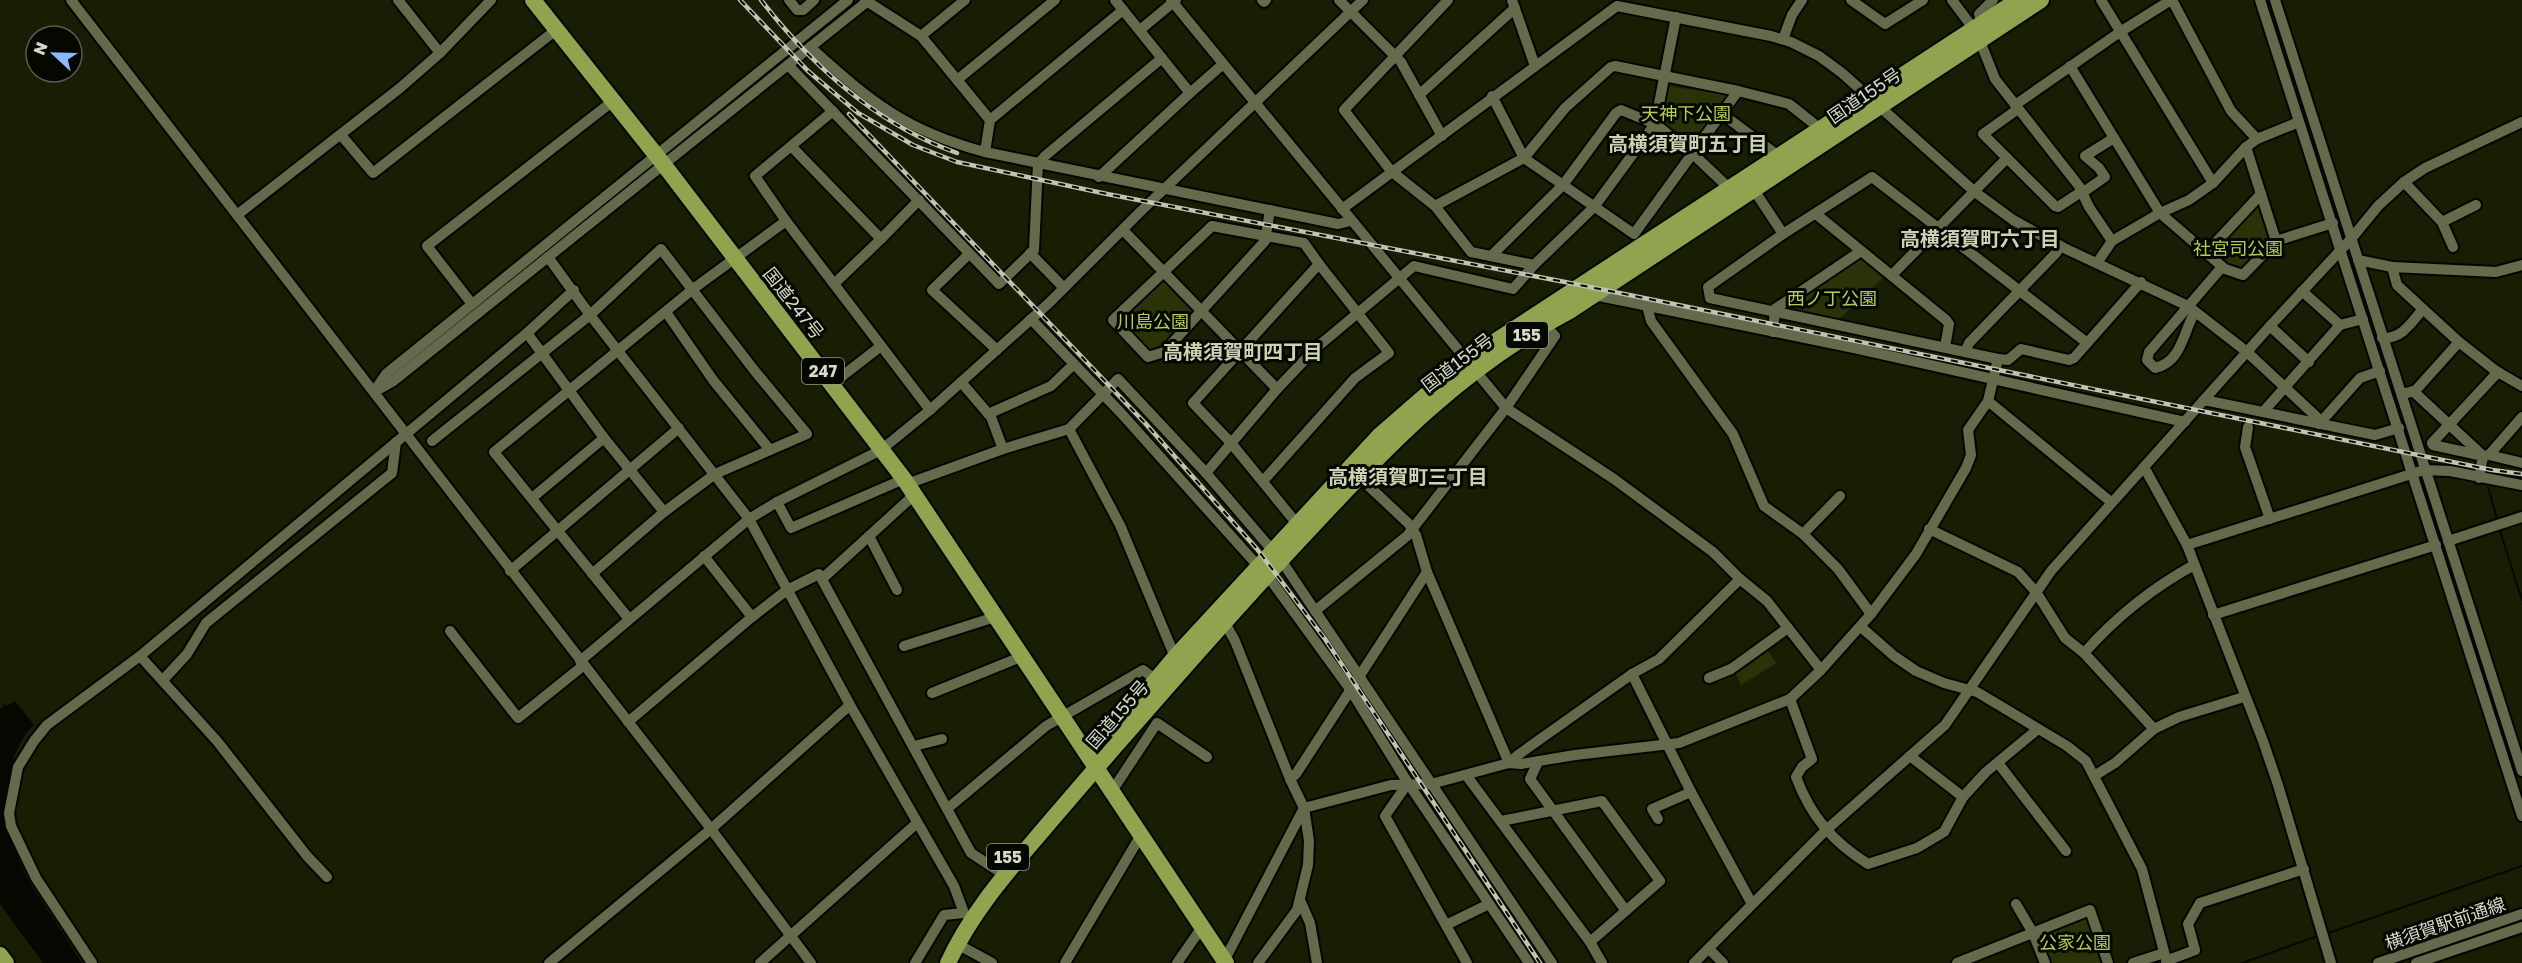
<svg xmlns="http://www.w3.org/2000/svg" width="2522" height="963" font-family="'Golos Text','Noto Sans JP',sans-serif">
  <rect width="100%" height="100%" fill="#181e03"/>
  <g fill="#2a3307">
    <polygon points="1669,86 1728,95 1691,145 1661,127 1660,122"/>
    <polygon points="2260,202 2272,239 2245,268 2230,266 2212,252"/>
    <polygon points="1858,256 1863,257 1885,273 1884,277 1838,320 1787,310 1787,305"/>
    <polygon points="1160,280 1164,280 1194,313 1162,348 1149,352 1121,323 1121,319"/>
    <polygon points="1765,646 1776,663 1741,685 1733,668"/>
    <polygon points="2085,915 2089,917 2104,963 2048,963 2039,937 2041,933"/>
  </g>
  <path fill="#050800" d="M15,701L34,725C24,734 20,744 14,756C0,811 9,850 39,897C54,919 68,941 82,963H43L0,904V709L5,704L7,706Z"/>
  <g fill="none" stroke-linecap="round" stroke-linejoin="round">
    <g stroke="#050800" stroke-width="2">
      <polyline points="2488,487 2498,522"/>
      <polyline points="2499,528 2522,600"/>
      <polyline points="2326,934 2522,866"/>
      <polyline points="2242,963 2318,936"/>
    </g>
    <g stroke="#040700" stroke-width="14">
      <g id="minor">
        <polyline points="71,0 711,829 811,963"/>
        <polyline points="398,0 440,53"/>
        <polyline points="789,0 797,10 803,10 814,0"/>
        <polyline points="865,0 921,36 990,120"/>
        <polyline points="1115,0 1190,93 1222,65"/>
        <polyline points="1171,0 1506,408 1614,479 1713,552 1740,579 1767,601 1821,670"/>
        <polyline points="1262,0 1264,2 1266,0"/>
        <polyline points="1339,0 1401,62 1442,136"/>
        <polyline points="1448,0 1344,110 1391,171 1435,206 1471,252 1534,265 1594,207 1655,124 1676,17"/>
        <polyline points="1512,0 1535,66"/>
        <polyline points="1851,0 1885,24 1923,0"/>
        <polyline points="1952,0 1973,28"/>
        <polyline points="2101,0 2213,183"/>
        <polyline points="2172,0 2231,111 2257,139"/>
        <polyline points="2260,0 2522,816"/>
        <polyline points="2275,0 2522,771"/>
        <polyline points="1123,10 990,120 985,152 1338,224 1351,221"/>
        <polyline points="1982,22 1979,14 1993,0"/>
        <polyline points="1140,30 1176,0"/>
        <polyline points="921,36 965,0"/>
        <polyline points="1783,39 1792,15 1802,0"/>
        <polyline points="1980,41 1995,79 2079,186 2089,207 2112,241"/>
        <path d="M810,47C870,101 905,131 985,152"/>
        <polyline points="788,65 999,284 1034,250 1038,164 1045,156 1162,58"/>
        <polyline points="2070,66 2160,213 2225,269 2243,275 2276,241 2333,223"/>
        <polyline points="957,80 1055,0"/>
        <polyline points="1419,95 1515,8"/>
        <polyline points="1492,96 1524,158 1634,234 1738,91"/>
        <polyline points="2015,105 2120,32 2171,0"/>
        <polyline points="833,111 755,176 786,221 930,410"/>
        <polyline points="1722,114 1772,151"/>
        <polyline points="341,135 373,173 556,30"/>
        <polyline points="792,147 881,239 919,200"/>
        <polyline points="2246,147 2276,241"/>
        <polyline points="2007,158 2055,206 2058,207 2081,192"/>
        <polyline points="1099,177 1190,93"/>
        <polyline points="2404,182 2442,222 2453,247"/>
        <polyline points="1754,190 1783,234"/>
        <polyline points="2082,193 2105,177 2099,168 2085,156 2114,138"/>
        <polyline points="1435,206 1524,158 1565,108 1611,67 1615,66 1738,91 1789,104 1813,123 1819,131"/>
        <polyline points="1342,209 1617,6 1771,36 1791,42 1819,56 1842,73 1975,192 2013,220 2064,248 2188,306 2247,352 2321,421"/>
        <polyline points="1270,210 1265,241 1164,352 1148,357 1113,320 1212,226 1304,243 1319,264"/>
        <polyline points="1816,214 1946,320 1949,324 1945,347"/>
        <polyline points="237,215 400,88 440,53 491,0"/>
        <polyline points="2442,222 2476,205"/>
        <polyline points="1123,230 1277,389"/>
        <polyline points="1030,253 1064,288"/>
        <polyline points="2206,253 2261,194"/>
        <polyline points="969,254 932,290 997,350"/>
        <polyline points="1491,256 1563,185 1616,113 1621,110 1655,124 1693,154 1730,189"/>
        <polyline points="548,257 590,315 749,519 850,705 954,886 964,913 944,915 915,963"/>
        <polyline points="2358,260 2392,267"/>
        <polyline points="2097,263 2112,241 2160,213 2189,200 2213,183 2246,147 2257,139 2299,122"/>
        <polyline points="2522,265 2496,272 2392,267 2397,285 2423,309 2459,342 2496,371 2522,386"/>
        <polyline points="1892,275 2007,158 1983,134 2018,109"/>
        <polyline points="834,284 881,239"/>
        <polyline points="2302,291 2340,325 2363,319"/>
        <polyline points="1594,295 1854,348 2185,422"/>
        <polyline points="472,304 427,246 613,101"/>
        <polyline points="1647,306 1651,321 1733,434 1764,506 1803,534 1838,569 1871,614"/>
        <polyline points="666,312 713,380 770,450"/>
        <path d="M2195,312C2183,332 2182,362 2155,368L2147,360L2149,352L2222,267"/>
        <polyline points="1031,319 1121,413 1258,566"/>
        <polyline points="2270,326 2309,362"/>
        <polyline points="1773,332 1775,309 1861,251"/>
        <polyline points="527,333 604,438 664,512"/>
        <path d="M2382,338C2402,339 2411,323 2423,309"/>
        <polyline points="2086,342 1872,177 1783,234 1708,287 1710,298 1998,359 2008,360 2021,349 2069,360 2074,358 2141,282"/>
        <polyline points="1965,352 1969,343 2056,253 2060,246"/>
        <polyline points="961,382 991,417 1003,449 1069,429 1118,379 1206,473 1273,551"/>
        <polyline points="832,384 881,346"/>
        <polyline points="375,390 386,374 848,0"/>
        <polyline points="2413,391 2482,455"/>
        <polyline points="374,392 392,382 869,0"/>
        <polyline points="2406,393 2415,391 2459,342"/>
        <polyline points="2204,400 2375,435 2399,428"/>
        <polyline points="1988,401 2111,502"/>
        <polyline points="2263,412 2340,325"/>
        <polyline points="988,414 1051,386 1074,364"/>
        <polyline points="2319,424 2360,378 2380,371"/>
        <polyline points="2248,427 2245,447 2270,519"/>
        <polyline points="1069,429 1120,525 1175,657"/>
        <polyline points="432,441 590,315 661,249 754,370 807,434 715,474 664,512 592,574"/>
        <polyline points="2489,455 2522,463"/>
        <polyline points="2483,456 2433,445 2432,443 2498,372"/>
        <polyline points="2144,467 2187,545 2263,741 2278,785 2331,963"/>
        <polyline points="1206,473 1277,389 1316,348 1414,266 1513,289 1534,265"/>
        <polyline points="1359,477 1408,523 1416,535 1427,572 1509,763"/>
        <polyline points="2479,478 2483,456 2489,455 2522,417"/>
        <polyline points="1263,481 1355,378 1389,353 1319,264 1193,403 1231,443 1298,525"/>
        <polyline points="907,484 1003,449"/>
        <polyline points="532,498 604,438"/>
        <polyline points="777,502 791,528 904,479"/>
        <polyline points="1929,529 2018,572 2036,592 2065,638 2084,653 2154,729"/>
        <polyline points="1803,534 1840,496"/>
        <polyline points="869,536 897,590"/>
        <polyline points="2448,541 2522,517"/>
        <polyline points="2187,545 2424,470 2450,471 2522,485"/>
        <polyline points="704,556 752,617"/>
        <polyline points="1281,560 1552,963"/>
        <polyline points="510,571 679,428"/>
        <polyline points="1267,575 1350,689 1408,783 1529,963"/>
        <polyline points="822,579 914,495"/>
        <polyline points="1315,611 1407,536 1506,408 1555,336 1544,324"/>
        <polyline points="2213,615 2436,545"/>
        <polyline points="629,619 494,452 693,289 786,221"/>
        <polyline points="1224,621 1235,641 1290,779 1304,808 1309,841 1308,865 1297,910 1258,963"/>
        <polyline points="1861,627 1894,656 1916,671 1944,683 1977,692 2067,746 2086,761 2142,869 2167,963"/>
        <polyline points="450,631 518,718 584,665"/>
        <polyline points="904,646 995,617"/>
        <path d="M2084,653C2116,617 2152,588 2194,565"/>
        <polyline points="140,656 217,741 307,856 327,877"/>
        <polyline points="580,661 749,519 777,502 881,450 930,410 1049,303 1141,211 1363,0"/>
        <polyline points="1632,674 1691,792 1752,904"/>
        <polyline points="1709,678 1731,669 1788,628"/>
        <polyline points="163,680 187,654 206,623 392,473 396,442"/>
        <polyline points="932,693 1023,656"/>
        <path d="M1790,699L1812,759L1802,767L1796,777C1811,817 1833,842 1868,864L1917,848L1944,832L1963,797L1986,772L2038,729"/>
        <polyline points="628,722 752,617 787,590 819,574 971,853 997,870"/>
        <polyline points="914,746 942,739"/>
        <polyline points="1910,756 1963,797"/>
        <polyline points="1538,762 1530,779 1626,911"/>
        <polyline points="1509,763 1518,755 1632,674 1659,659 1740,579"/>
        <polyline points="1998,763 2066,851"/>
        <polyline points="1466,775 1590,942 1602,963"/>
        <polyline points="2094,776 2115,763 2154,729 2179,717 2244,697"/>
        <polyline points="1290,779 1296,774 1427,572"/>
        <polyline points="1408,783 1385,816 1467,963"/>
        <polyline points="1112,791 1157,723 1207,757"/>
        <polyline points="947,809 1046,726 1143,670 1156,680"/>
        <polyline points="1658,819 1652,809 1691,792"/>
        <polyline points="1501,821 1602,801 1660,881 1590,942"/>
        <polyline points="1300,900 1310,923 1317,963"/>
        <polyline points="2016,904 2033,933 2045,963"/>
        <polyline points="1446,925 1489,904"/>
        <polyline points="957,944 992,963"/>
        <polyline points="1709,949 1723,963"/>
        <polyline points="2166,961 2195,950 2188,924 2200,903 2304,869"/>
        <polyline points="92,963 36,878 11,826 9,813 18,767 34,741 47,725 140,656 527,333 574,290"/>
        <polyline points="549,963 711,829 850,705"/>
        <polyline points="760,963 917,823"/>
        <polyline points="1065,963 1141,835"/>
        <polyline points="1177,963 1202,927"/>
        <polyline points="1223,963 1304,808 1391,785 1431,784 1509,763 1521,764 1575,755 1679,743 1790,699 1821,670 1871,614 1916,554 1966,468 1971,455 1968,430 1988,401 1998,359"/>
        <polyline points="1694,963 1825,831 1945,725 2051,571 2270,326 2351,239 2378,206 2404,182 2425,168 2522,122"/>
        <polyline points="1957,963 2090,910 2108,963"/>
        <polyline points="2133,963 2164,953"/>
        <polyline points="2378,963 2522,914"/>
        <polyline points="2416,963 2522,927"/>
      </g>
    </g>
    <g stroke="#040700" stroke-width="20">
      <g id="highway">
        <polyline points="533,0 664,165 904,479 1226,963"/>
        <polyline points="1115,729 1175,657 1380,435 1465,361 2018,0"/>
        <polyline points="0,955 6,963"/>
        <path d="M948,963C970,915 1003,877 1037,837C1066,803 1096,768 1126,734C1186,665 1246,597 1308,531C1387,446 1464,366 1568,312L2041,0"/>
      </g>
    </g>
    <use href="#minor" stroke="#636b4c" stroke-width="10"/>
    <use href="#highway" stroke="#90a34e" stroke-width="16"/>
    <g stroke="#c0c5b3" stroke-width="4.5">
      <g id="rail">
        <polyline points="740,0 808,71 858,113 913,145 957,162 1107,194 1565,282 2492,470 2522,474"/>
        <path d="M761,0C813,67 876,124 957,153"/>
        <polyline points="849,114 1145,423 1257,549 1325,639 1540,963"/>
      </g>
    </g>
    <use href="#rail" stroke="#050701" stroke-width="2" stroke-dasharray="7" stroke-linecap="butt"/>
  </g>
  <g text-anchor="middle" dominant-baseline="central" stroke-width="6" stroke-linejoin="round" paint-order="stroke">
    <g fill="#050701" stroke="#979b8d" stroke-width="1.5">
      <rect x="1506" y="322" width="42" height="26" rx="4.5"/>
      <rect x="802" y="358" width="42" height="26" rx="4.5"/>
      <rect x="987" y="844" width="42" height="26" rx="4.5"/>
    </g>
    <g font-size="16" font-weight="bold" fill="#d5dac9">
      <text x="1527" y="335">155</text>
      <text x="823" y="371">247</text>
      <text x="1008" y="857">155</text>
    </g>
    <g font-size="18" fill="#d5dac9" stroke="#050701">
      <text transform="translate(1864 95) rotate(-34)">国道155号</text>
      <text transform="translate(794 303) rotate(52)">国道247号</text>
      <text transform="translate(1457 362) rotate(-37)">国道155号</text>
      <text transform="translate(1117 714) rotate(-49)">国道155号</text>
      <text transform="translate(2445 923) rotate(-19)">横須賀駅前通線</text>
    </g>
    <g font-size="18" fill="#b3cd58" stroke="#050701">
      <text x="1686" y="113">天神下公園</text>
      <text x="2238" y="248">社宮司公園</text>
      <text x="1832" y="298">西ノ丁公園</text>
      <text x="1153" y="321">川島公園</text>
      <text x="2075" y="942">公家公園</text>
    </g>
    <g font-size="20" font-weight="bold" fill="#cad4b2" stroke="#050701">
      <text x="1688" y="143">高横須賀町五丁目</text>
      <text x="1980" y="238">高横須賀町六丁目</text>
      <text x="1243" y="351">高横須賀町四丁目</text>
      <text x="1408" y="476">高横須賀町三丁目</text>
    </g>
  </g>
  <g transform="translate(54 54) rotate(292)"><circle r="28" fill="#050701" stroke="#585b51" stroke-width="1.5"/>
  <path d="M0-4.5L10 22L0 15L-10 22Z" fill="#90b8fd"/>
  <text y="-9" font-size="16" font-weight="bold" text-anchor="middle" fill="#d5dac9">N</text>
  </g>
</svg>
